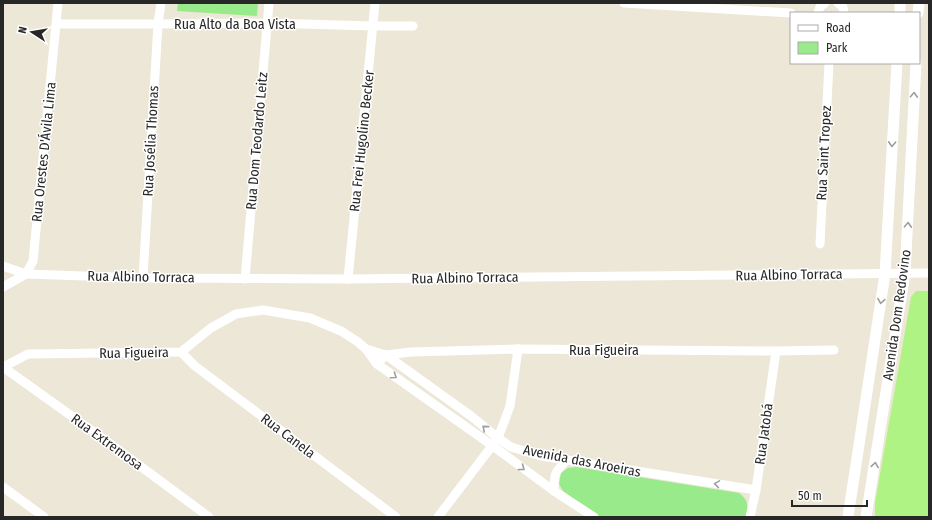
<svg xmlns="http://www.w3.org/2000/svg" width="932" height="520" font-family="'Fira Sans Condensed',sans-serif">
  <rect width="100%" height="100%" fill="#ece7d6"/>
  <g fill="#99ea8b">
    <polygon points="178,3 258,3 257,16 177,11"/>
    <path d="M576,467L739,493C749,501 748,505 746,517H601L589,510L563,491L559,484L561,473L568,468Z"/>
  </g>
  <polygon fill="#aff385" points="916,291 929,291 929,517 875,517 875,503 911,297"/>
  <g fill="none" stroke-linecap="round" stroke-linejoin="round">
    <g stroke="#fff" stroke-width="9">
      <polyline points="624,3 791,13"/>
      <polyline points="838,3 843,7 844,13"/>
      <polyline points="818,13 820,7 825,3"/>
      <polyline points="57,24 158,24 268,23 373,26 413,26"/>
      <polyline points="820,244 829,63"/>
      <polyline points="3,266 26,274 143,278 348,279 929,273"/>
      <polyline points="143,278 158,24 161,3"/>
      <polyline points="245,279 269,3"/>
      <polyline points="348,279 375,3"/>
      <polyline points="3,287 26,274 33,261 58,3"/>
      <polyline points="366,349 386,355 471,416 498,438 511,447 541,456 567,460 756,490"/>
      <polyline points="181,352 195,366 396,517"/>
      <polyline points="377,364 386,355 411,352 518,349 776,351 834,350"/>
      <polyline points="3,367 28,354 181,352 211,328 236,314 263,310 310,318 341,331 358,342 366,349 377,364 493,446 554,491 594,517"/>
      <polyline points="3,367 105,440 209,517"/>
      <polyline points="3,487 44,517"/>
      <path d="M554,491C554,475 554,472 567,460"/>
      <polyline points="438,517 498,438 510,406 518,349"/>
      <polyline points="750,517 756,490 776,351"/>
    </g>
    <g stroke="#fff" stroke-width="11">
      <polyline points="900,13 900,3"/>
      <polyline points="918,13 919,3"/>
      <polyline points="848,517 885,274 897,63"/>
      <polyline points="866,517 905,273 916,63"/>
    </g>
  </g>
  <defs><path id="oneway-chevron" d="M-2-3.5L2.5 0L-2 3.5" fill="none" stroke-width="1.6" stroke-linecap="round" stroke-linejoin="round"/></defs>
  <g stroke="#9e9e9e">
    <use href="#oneway-chevron" transform="translate(914 95) rotate(-87)"/>
    <use href="#oneway-chevron" transform="translate(892 144) rotate(93)"/>
    <use href="#oneway-chevron" transform="translate(908 225) rotate(-87)"/>
    <use href="#oneway-chevron" transform="translate(881 301) rotate(99)"/>
    <use href="#oneway-chevron" transform="translate(394 376) rotate(35)"/>
    <use href="#oneway-chevron" transform="translate(485 428) rotate(-140)"/>
    <use href="#oneway-chevron" transform="translate(875 465) rotate(-81)"/>
    <use href="#oneway-chevron" transform="translate(522 468) rotate(37)"/>
    <use href="#oneway-chevron" transform="translate(717 484) rotate(-171)"/>
  </g>
  <g text-anchor="middle" dominant-baseline="central" stroke-width="3" stroke-linejoin="round" paint-order="stroke">
    <g font-size="14" fill="#272727" stroke="#fff">
      <text x="235" y="24">Rua Alto da Boa Vista</text>
      <text transform="translate(151 141) rotate(-87)">Rua Josélia Thomas</text>
      <text transform="translate(257 141) rotate(-85)">Rua Dom Teodardo Leitz</text>
      <text transform="translate(362 141) rotate(-84)">Rua Frei Hugolino Becker</text>
      <text transform="translate(44 152) rotate(-84)">Rua Orestes D'Ávila Lima</text>
      <text transform="translate(824 153) rotate(-87)">Rua Saint Tropez</text>
      <text transform="translate(789 275) rotate(-1)">Rua Albino Torraca</text>
      <text transform="translate(141 277) rotate(1)">Rua Albino Torraca</text>
      <text transform="translate(465 278) rotate(-1)">Rua Albino Torraca</text>
      <text transform="translate(897 315) rotate(-82)">Avenida Dom Redovino</text>
      <text x="604" y="350">Rua Figueira</text>
      <text transform="translate(134 353) rotate(-1)">Rua Figueira</text>
      <text transform="translate(764 434) rotate(-82)">Rua Jatobá</text>
      <text transform="translate(288 436) rotate(37)">Rua Canela</text>
      <text transform="translate(107 442) rotate(36)">Rua Extremosa</text>
      <text transform="translate(582 461) rotate(11)">Avenida das Aroeiras</text>
    </g>
  </g>
  <rect width="932" height="520" fill="none" stroke="#272727" stroke-width="8"/>
  <rect x="790" y="12" width="130" height="52" fill="#ffffff" stroke="#a9a9a9"/>
  <rect x="798" y="25" width="20" height="6" fill="#ffffff" stroke="#a9a9a9"/>
  <text x="826" y="32" font-size="12" fill="#272727">Road</text>
  <rect x="798" y="42" width="20" height="12" fill="#99ea8b" stroke="#a9a9a9"/>
  <text x="826" y="52" font-size="12" fill="#272727">Park</text>
  <g transform="translate(32 32) rotate(282)" stroke="#ffffff" stroke-width="3" paint-order="stroke">
  <path d="M0-3L7 15L0 10L-7 15Z" fill="#272727"/>
  <text y="-6" font-size="11" font-weight="bold" text-anchor="middle" fill="#272727">N</text>
  </g>
  <path d="M792 500v6h75v-6" fill="none" stroke="#272727" stroke-width="2"/>
  <text x="798" y="500" font-size="12" fill="#272727" stroke="#ffffff" stroke-width="3" paint-order="stroke">50 m</text>
</svg>
